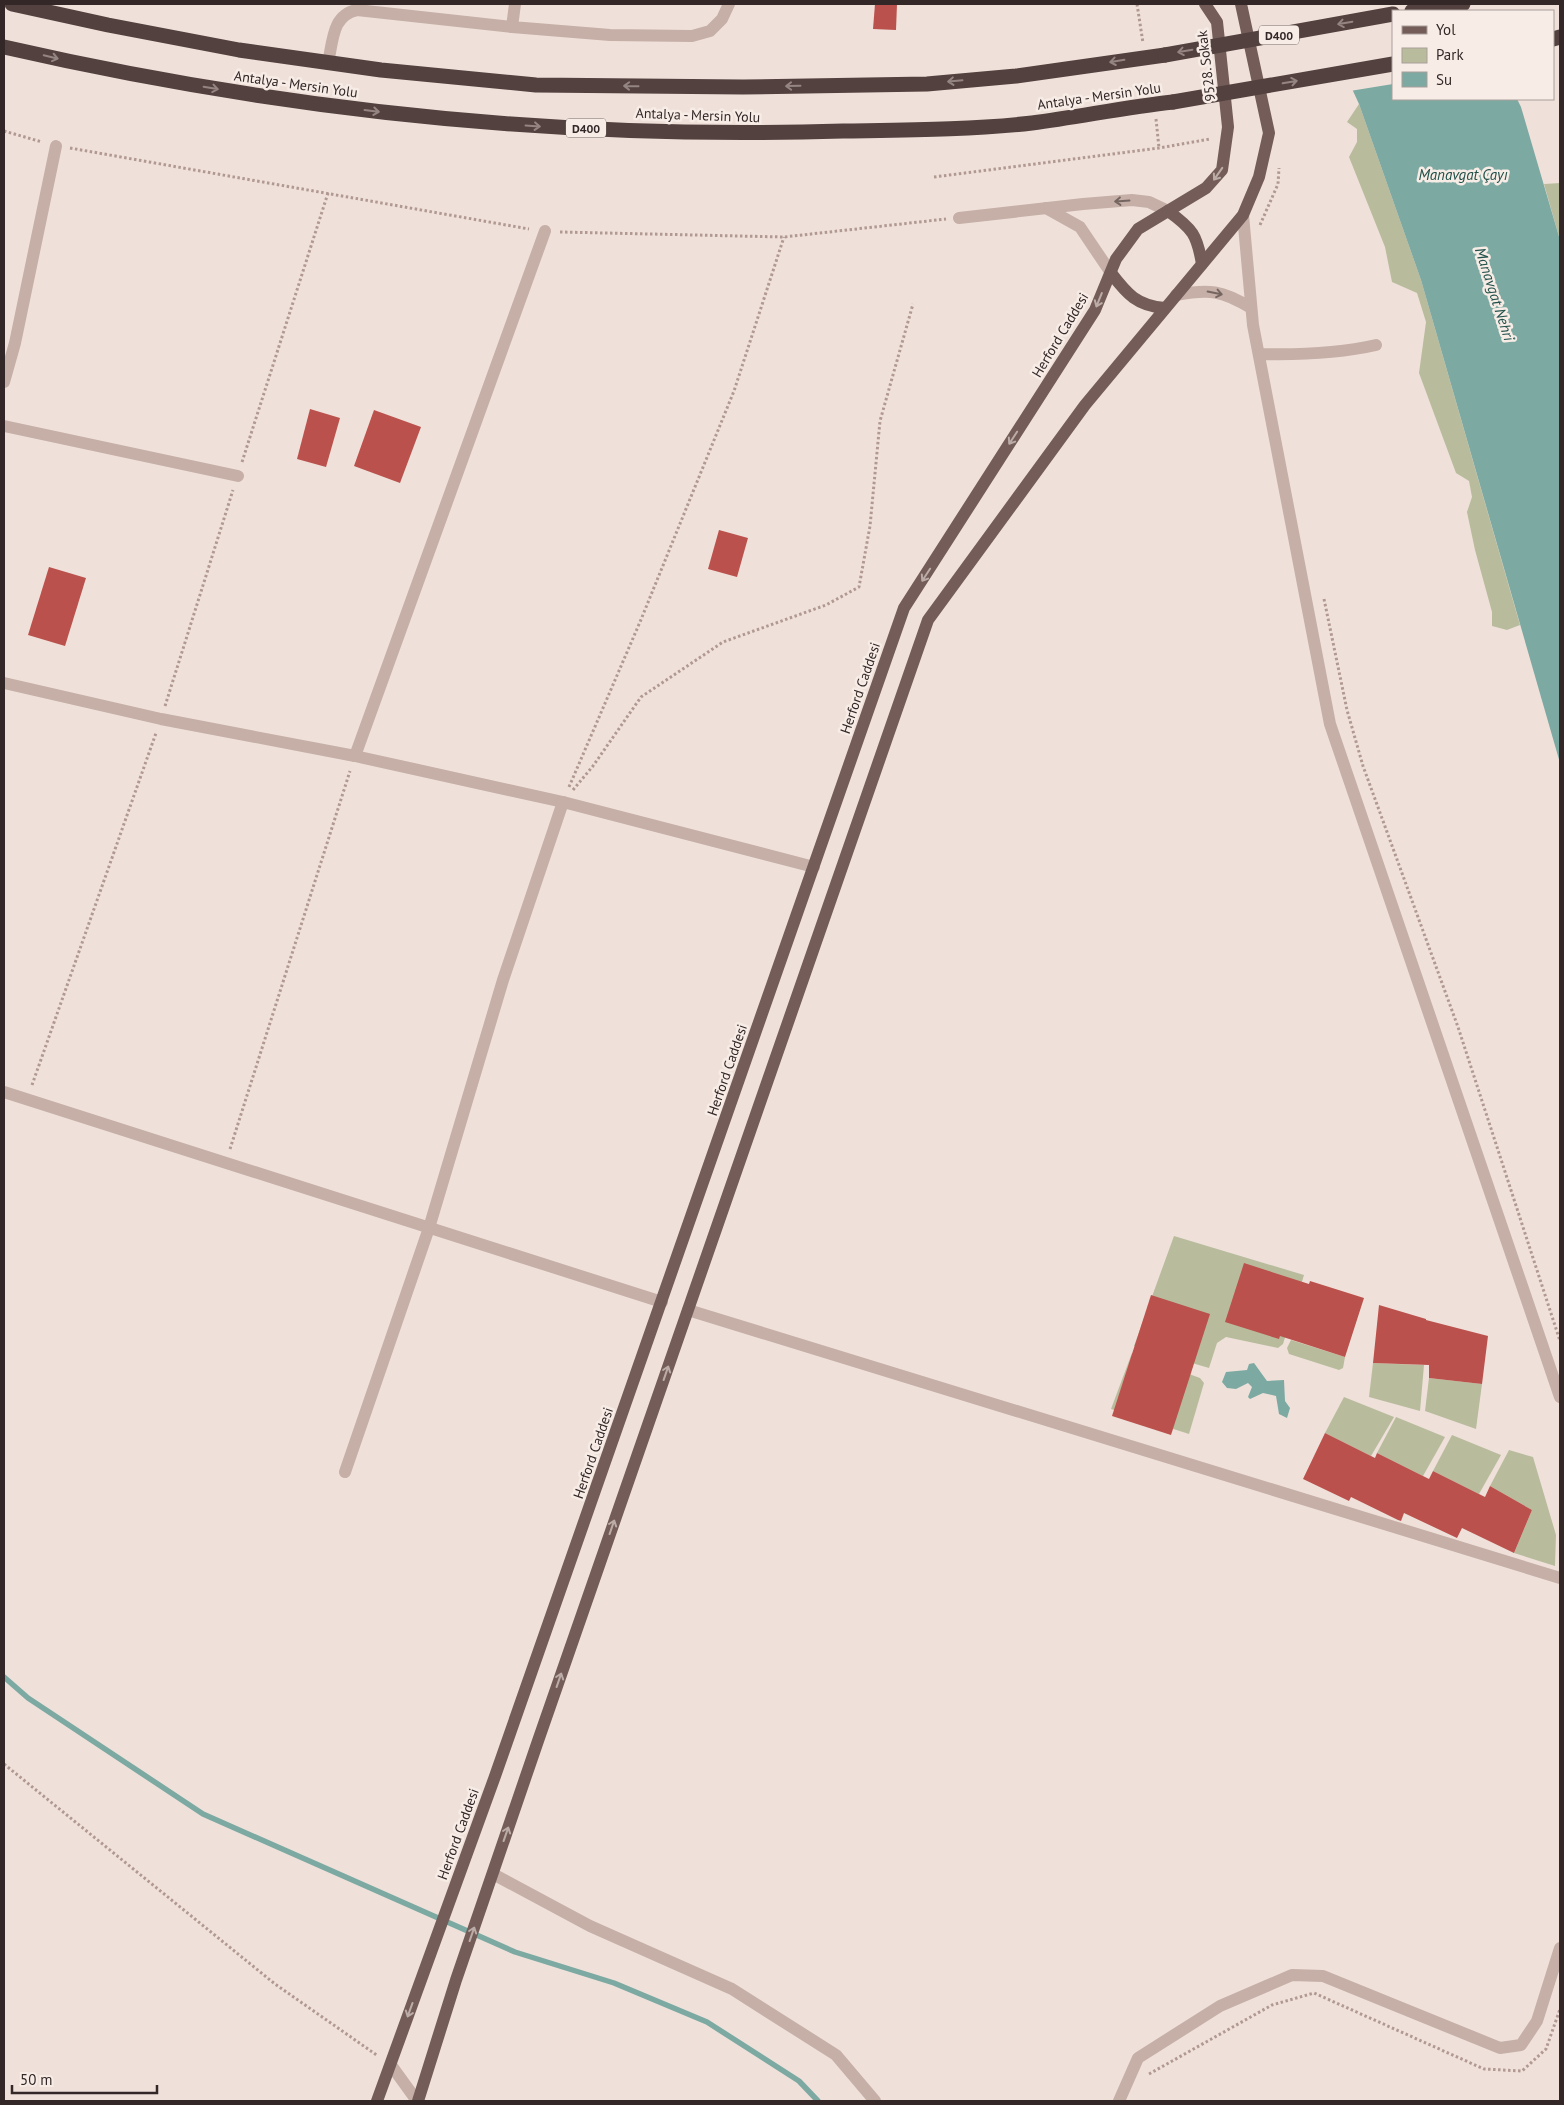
<svg xmlns="http://www.w3.org/2000/svg" width="1564" height="2105" font-family="'PT Sans',sans-serif">
  <rect width="100%" height="100%" fill="#efe1da"/>
  <g fill="#b8bc9c">
    <polygon points="1359,104 1421,280 1520,625 1507,630 1492,626 1492,612 1475,550 1467,512 1472,497 1469,481 1456,473 1419,373 1426,322 1417,293 1392,282 1385,247 1349,157 1357,142 1357,129 1347,122"/>
    <polygon points="1560,183 1560,240 1544,184"/>
    <polygon points="1174,1236 1304,1275 1283,1344 1278,1348 1226,1337 1217,1343 1209,1368 1134,1346"/>
    <polygon points="1291,1340 1345,1357 1343,1368 1339,1370 1289,1354 1287,1348"/>
    <polygon points="1132,1353 1200,1378 1204,1383 1189,1434 1111,1409"/>
    <polygon points="1373,1363 1424,1365 1420,1411 1369,1397"/>
    <polygon points="1429,1378 1482,1384 1476,1429 1425,1411"/>
    <polygon points="1344,1397 1394,1417 1371,1456 1325,1433"/>
    <polygon points="1396,1417 1445,1437 1423,1476 1377,1453"/>
    <polygon points="1452,1435 1501,1455 1479,1494 1433,1471"/>
    <polygon points="1509,1450 1533,1457 1556,1535 1555,1566 1514,1553 1532,1510 1490,1486"/>
  </g>
  <g fill="#7ca9a2">
    <polygon points="1313,4 1393,11 1393,99 1517,99 1521,107 1560,240 1560,763 1421,280 1359,104"/>
    <polygon points="1254,1363 1267,1381 1284,1380 1285,1401 1290,1408 1287,1418 1279,1414 1276,1396 1263,1393 1250,1399 1248,1397 1252,1387 1248,1383 1236,1389 1227,1388 1222,1382 1226,1372 1247,1370 1249,1364"/>
  </g>
  <polygon fill="#efe1da" points="1311,4 1477,4 1480,11 1393,11 1393,84 1350,91"/>
  <g fill="none" stroke-linecap="round" stroke-linejoin="round">
    <polyline stroke="#7ca9a2" stroke-width="5.5" points="4,1677 28,1698 203,1814 515,1952 614,1983 707,2022 799,2081 818,2101"/>
  </g>
  <g fill="#bb514c">
    <polygon points="875,4 897,4 896,30 873,29"/>
    <polygon points="310,409 340,418 326,467 297,459"/>
    <polygon points="374,410 421,427 400,483 354,466"/>
    <polygon points="719,530 748,538 737,577 708,569"/>
    <polygon points="49,567 86,578 65,646 28,635"/>
    <polygon points="1244,1263 1309,1284 1310,1281 1364,1298 1345,1357 1280,1336 1279,1339 1225,1322"/>
    <polygon points="1151,1295 1210,1314 1171,1435 1112,1416"/>
    <polygon points="1379,1305 1426,1319 1426,1320 1488,1336 1482,1384 1429,1378 1429,1365 1373,1363"/>
    <polygon points="1325,1433 1375,1458 1377,1453 1429,1479 1433,1471 1485,1497 1490,1486 1532,1510 1514,1553 1462,1528 1457,1538 1404,1513 1401,1521 1398,1520 1351,1497 1349,1501 1303,1479"/>
  </g>
  <g fill="none" stroke-linecap="round" stroke-linejoin="round">
    <g stroke="#b19992" stroke-width="3" stroke-dasharray="2.5 2.5" stroke-linecap="butt">
      <polyline points="1137,4 1143,43"/>
      <polyline points="1156,119 1159,148"/>
      <polyline points="4,131 42,142"/>
      <polyline points="70,148 529,229"/>
      <polyline points="934,177 1159,148 1210,139"/>
      <polyline points="1260,225 1278,184 1279,168"/>
      <polyline points="560,232 784,237 946,219"/>
      <polyline points="242,462 328,193"/>
      <polyline points="1324,599 1347,710 1363,766 1458,1027 1560,1341"/>
      <polyline points="165,706 233,490"/>
      <polyline points="569,787 640,622 734,391 784,237"/>
      <polyline points="573,790 593,766 641,697 723,642 826,605 859,587 870,526 880,421 913,304"/>
      <polyline points="32,1085 156,733"/>
      <polyline points="230,1149 350,771"/>
      <polyline points="4,1764 275,1984 378,2056"/>
      <polyline points="1149,2074 1272,2005 1314,1993 1484,2069 1522,2071 1546,2049 1560,2009"/>
    </g>
    <g stroke="#c6afa7" stroke-width="12">
      <polyline points="515,4 512,27 610,35 692,36 710,31 722,19 729,4"/>
      <path d="M328,63C333,41 332,15 357,10L512,27"/>
      <polyline points="1046,208 1080,227 1111,273"/>
      <polyline points="1243,215 1253,325 1330,724 1560,1397"/>
      <polyline points="959,218 1083,204 1132,200 1149,202 1168,211"/>
      <path d="M1176,295C1209,289 1222,290 1251,308"/>
      <path d="M1259,354C1299,355 1337,354 1376,345"/>
      <polyline points="4,382 15,343 56,146"/>
      <polyline points="4,426 238,476"/>
      <polyline points="4,683 161,719 355,756 563,802 814,867"/>
      <polyline points="355,756 545,231"/>
      <polyline points="4,1092 662,1302"/>
      <polyline points="688,1310 1560,1578"/>
      <polyline points="345,1472 429,1228 503,980 563,802"/>
      <polyline points="493,1874 590,1926 732,1989 836,2055 875,2101"/>
      <polyline points="391,2065 417,2101"/>
      <polyline points="1119,2101 1138,2058 1220,2006 1292,1975 1323,1976 1500,2048 1521,2045 1537,2021 1560,1948"/>
    </g>
    <g stroke="#745d59" stroke-width="12">
      <path d="M1168,211C1193,229 1197,235 1202,264"/>
      <path d="M1111,273C1127,294 1137,306 1165,308"/>
      <polyline points="377,2101 494,1779 904,608 1095,310 1116,259 1138,229 1206,188 1222,170 1228,127 1217,22 1205,4"/>
      <polyline points="418,2101 456,1980 539,1738 928,620 1085,405 1243,215 1259,177 1269,133 1241,4"/>
    </g>
    <g stroke="#53413f" stroke-width="15">
      <polyline points="12,4 108,25 239,50 381,70 536,85 743,87 927,84 1016,76 1165,55"/>
      <polyline points="1412,11 1463,4"/>
      <polyline points="1553,39 1560,37"/>
      <path d="M4,47C279,110 561,140 843,131C906,130 970,130 1032,123C1079,117 1126,107 1173,102"/>
    </g>
    <g stroke="#53413f" stroke-width="15">
      <polyline points="1165,55 1393,14"/>
      <polyline points="1173,102 1393,64"/>
    </g>
  </g>
  <defs><path id="oneway-shaft" d="M-6 0H5M1.5-3L5.5 0L1.5 3" fill="none" stroke-width="1.6" stroke-linecap="round" stroke-linejoin="round" transform="scale(1.25)"/></defs>
  <g stroke="#958582">
    <use href="#oneway-shaft" transform="translate(1345 23) rotate(170)"/>
    <use href="#oneway-shaft" transform="translate(1185 51) rotate(170)"/>
    <use href="#oneway-shaft" transform="translate(51 57) rotate(13)"/>
    <use href="#oneway-shaft" transform="translate(1117 61) rotate(171)"/>
    <use href="#oneway-shaft" transform="translate(955 81) rotate(175)"/>
    <use href="#oneway-shaft" transform="translate(1290 82) rotate(-10)"/>
    <use href="#oneway-shaft" transform="translate(631 86) rotate(-179)"/>
    <use href="#oneway-shaft" transform="translate(793 86) rotate(179)"/>
    <use href="#oneway-shaft" transform="translate(211 88) rotate(10)"/>
    <use href="#oneway-shaft" transform="translate(372 111) rotate(7)"/>
    <use href="#oneway-shaft" transform="translate(533 126) rotate(4)"/>
  </g>
  <g stroke="#bcaca7">
    <use href="#oneway-shaft" transform="translate(1218 174) rotate(125)"/>
    <use href="#oneway-shaft" transform="translate(1099 300) rotate(112)"/>
    <use href="#oneway-shaft" transform="translate(1013 438) rotate(123)"/>
    <use href="#oneway-shaft" transform="translate(926 575) rotate(123)"/>
    <use href="#oneway-shaft" transform="translate(666 1373) rotate(-71)"/>
    <use href="#oneway-shaft" transform="translate(612 1527) rotate(-71)"/>
    <use href="#oneway-shaft" transform="translate(559 1680) rotate(-71)"/>
    <use href="#oneway-shaft" transform="translate(506 1834) rotate(-71)"/>
    <use href="#oneway-shaft" transform="translate(472 1934) rotate(-71)"/>
    <use href="#oneway-shaft" transform="translate(410 2010) rotate(110)"/>
  </g>
  <g stroke="#756561">
    <use href="#oneway-shaft" transform="translate(1122 201) rotate(176)"/>
    <use href="#oneway-shaft" transform="translate(1215 293) rotate(11)"/>
  </g>
  <g text-anchor="middle" dominant-baseline="central" stroke-width="5" stroke-linejoin="round" paint-order="stroke">
    <g fill="#f7ece6" stroke="#6e6360" stroke-width="1">
      <rect x="1259" y="25.5" width="40" height="19" rx="4"/>
      <rect x="566" y="118.5" width="40" height="19" rx="4"/>
    </g>
    <g font-size="12" font-weight="bold" fill="#332827">
      <text x="1279" y="35">D400</text>
      <text x="586" y="128">D400</text>
    </g>
    <g font-size="14" fill="#332827" stroke="#f7ece6">
      <text transform="translate(1206 66) rotate(-97)">9528. Sokak</text>
      <text transform="translate(296 84) rotate(8)">Antalya - Mersin Yolu</text>
      <text transform="translate(1099 96) rotate(-8)">Antalya - Mersin Yolu</text>
      <text transform="translate(698 115) rotate(2)">Antalya - Mersin Yolu</text>
      <text transform="translate(1060 335) rotate(-59)">Herford Caddesi</text>
      <text transform="translate(860 688) rotate(-71)">Herford Caddesi</text>
      <text transform="translate(727 1070) rotate(-71)">Herford Caddesi</text>
      <text transform="translate(593 1453) rotate(-71)">Herford Caddesi</text>
      <text transform="translate(458 1834) rotate(-70)">Herford Caddesi</text>
    </g>
    <g font-size="15" font-style="italic" fill="#21514a" stroke="#f7ece6">
      <text x="1463" y="174">Manavgat Çayı</text>
      <text transform="translate(1495 294) rotate(72)">Manavgat Nehri</text>
    </g>
  </g>
  <rect width="1564" height="2105" fill="none" stroke="#332827" stroke-width="10"/>
  <rect x="1392" y="10" width="162" height="90" fill="#f7ece6" stroke="#a99e9a"/>
  <rect x="1402" y="26" width="25" height="8" fill="#745d59" stroke="#a99e9a"/>
  <text x="1436" y="35" font-size="15" fill="#332827">Yol</text>
  <rect x="1402" y="48" width="25" height="15" fill="#b8bc9c" stroke="#a99e9a"/>
  <text x="1436" y="60" font-size="15" fill="#332827">Park</text>
  <rect x="1402" y="72" width="25" height="15" fill="#7ca9a2" stroke="#a99e9a"/>
  <text x="1436" y="85" font-size="15" fill="#332827">Su</text>
  <path d="M12 2085v8h145v-8" fill="none" stroke="#332827" stroke-width="2.5"/>
  <text x="20" y="2085" font-size="15" fill="#332827" stroke="#f7ece6" stroke-width="4" paint-order="stroke">50 m</text>
</svg>
